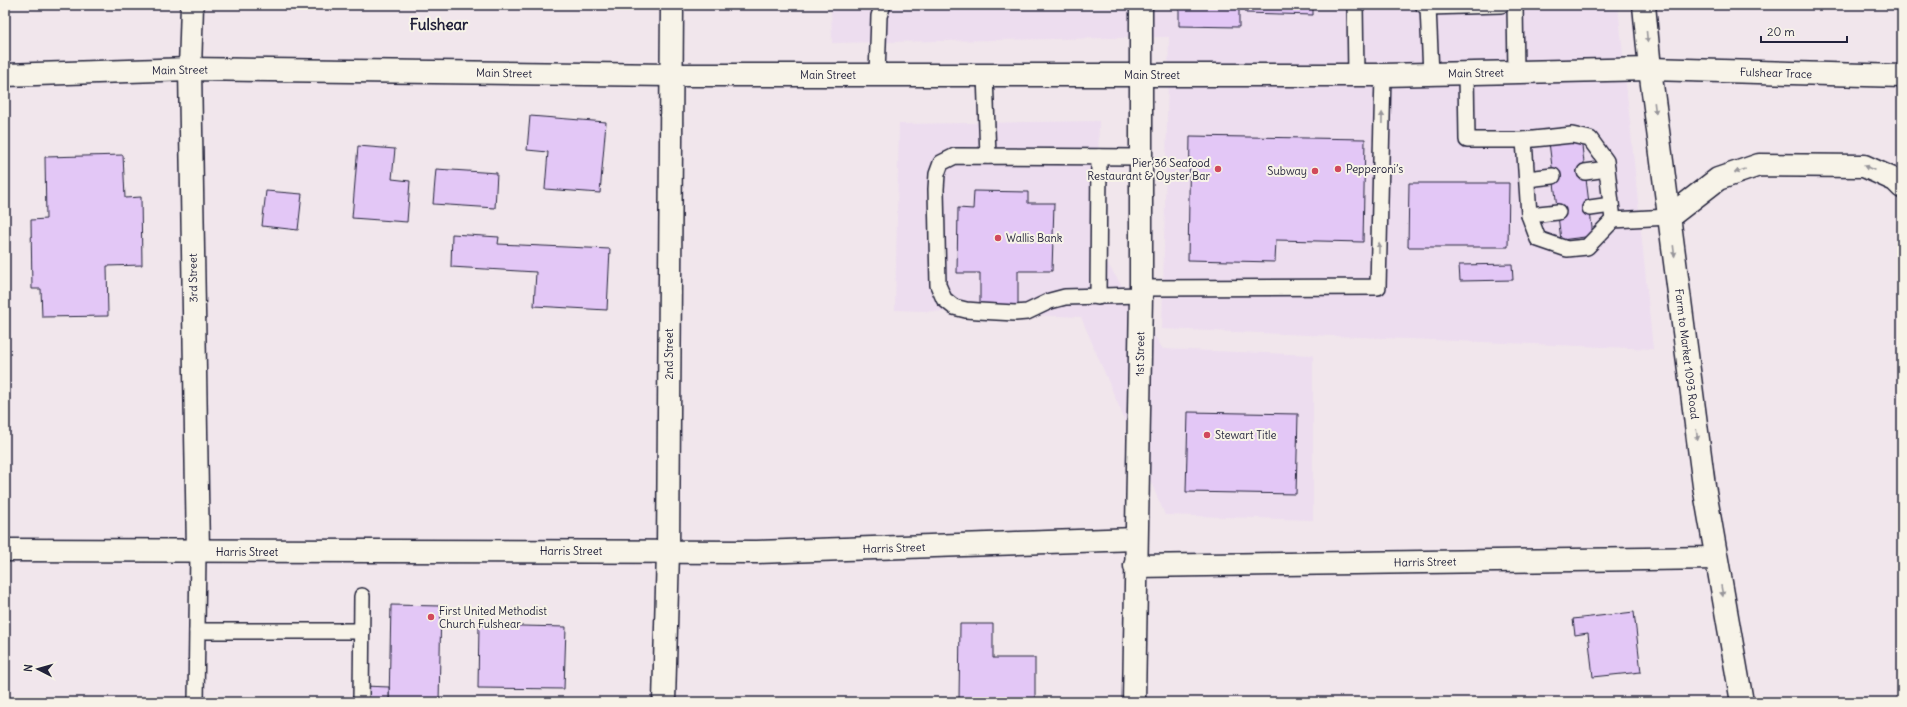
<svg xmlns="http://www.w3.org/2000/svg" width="1907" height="707" font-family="Delius,sans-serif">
  <rect width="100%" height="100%" fill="#f1e6ec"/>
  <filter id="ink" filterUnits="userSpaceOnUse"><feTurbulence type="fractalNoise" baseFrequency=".025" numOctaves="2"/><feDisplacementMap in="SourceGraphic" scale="8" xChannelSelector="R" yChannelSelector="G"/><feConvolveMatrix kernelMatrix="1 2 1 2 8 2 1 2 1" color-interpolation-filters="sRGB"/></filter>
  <g filter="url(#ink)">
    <g fill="#edddef">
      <polygon points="831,5 1618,5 1653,349 1162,329 1169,37 832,43"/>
      <polygon points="1099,121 1096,246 1163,349 1313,355 1313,520 1165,515 1081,317 895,310 899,124"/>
    </g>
    <g fill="#e3c7f6" stroke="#22223b">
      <polygon points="1179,5 1239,5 1239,27 1179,26"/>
      <polygon points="1246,5 1313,5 1313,15 1246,13"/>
      <polygon points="530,116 606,122 600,193 545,189 548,152 527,150"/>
      <polygon points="1190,136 1365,139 1363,242 1276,240 1275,262 1188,260"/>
      <polygon points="1581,138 1593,236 1561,240 1549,142"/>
      <polygon points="358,146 395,149 392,179 410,181 407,222 352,218"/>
      <polygon points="123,155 125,198 141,197 142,265 107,266 108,316 42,317 41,289 32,289 31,220 46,219 45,157"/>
      <polygon points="436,169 497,173 495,208 433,204"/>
      <polygon points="1409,183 1509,183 1508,247 1408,247"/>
      <polygon points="266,191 302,194 298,230 262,226"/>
      <polygon points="974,191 1028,192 1028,203 1054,203 1052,271 1018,271 1018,306 980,305 980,273 957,273 958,208 973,209"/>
      <polygon points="452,234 499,237 498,244 610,249 607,310 534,306 536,272 451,267"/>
      <polygon points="1512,264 1513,280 1460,281 1459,265"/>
      <polygon points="1188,412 1298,414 1296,494 1186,492"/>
      <polygon points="391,605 441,606 439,702 389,702"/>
      <polygon points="1634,612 1641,672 1593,677 1588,633 1575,635 1573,619"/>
      <polygon points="960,624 993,624 993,658 1035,658 1035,702 959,701"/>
      <polygon points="479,625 566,627 564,689 478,688"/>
      <polygon points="364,686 389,687 389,702 364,702"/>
    </g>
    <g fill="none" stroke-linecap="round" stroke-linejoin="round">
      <g stroke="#22223b" stroke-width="18">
        <g id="service">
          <polyline points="1355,5 1356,75"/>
          <polyline points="1423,5 1428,7 1501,5"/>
          <polyline points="1515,5 1516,72"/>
          <polyline points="1428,7 1431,74"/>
          <polyline points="1466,73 1467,140 1524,140 1529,215 1538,239 1567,249 1587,247 1613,220 1669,217"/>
          <polyline points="877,75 879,16 883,5"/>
          <polyline points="985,75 988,156"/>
          <polyline points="1524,140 1572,135 1590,139 1606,161 1613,220"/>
          <polyline points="1141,157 955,156 941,163 937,174 936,189 938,285 944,299 954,307 966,310 979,311 1015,313 1027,312 1050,301 1065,297 1141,295"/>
          <polyline points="1585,172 1607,169"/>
          <polyline points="1527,179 1553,176"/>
          <polyline points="1590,208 1611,205"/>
          <polyline points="1529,215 1558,212"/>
          <polyline points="1141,288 1378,287 1383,75"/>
          <polyline points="1098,297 1099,157"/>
          <polyline points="197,631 362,631"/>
          <polyline points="196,702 198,552"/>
          <polyline points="361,702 362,596"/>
        </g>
      </g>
      <g stroke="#22223b" stroke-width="25">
        <g id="minor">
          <polyline points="192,5 190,69 198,552"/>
          <polyline points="5,550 757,552 1136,539"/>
          <polyline points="1135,566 1716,558"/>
          <polyline points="664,702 668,551 672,5"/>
          <polyline points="1134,702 1141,295 1141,5"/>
        </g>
      </g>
      <g stroke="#22223b" stroke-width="25">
        <g id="primary">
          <polyline points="1644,5 1650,69 1704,486 1742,702"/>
          <polyline points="5,75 190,69 671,75 1383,75 1650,69 1902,76"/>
          <polyline points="1669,217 1718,179 1759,165 1864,166 1895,180 1902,187"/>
        </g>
      </g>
      <use href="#service" stroke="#f7f3e8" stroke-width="15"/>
      <use href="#minor" stroke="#f7f3e8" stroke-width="22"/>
      <use href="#primary" stroke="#f7f3e8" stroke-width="22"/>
    </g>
    <defs><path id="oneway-solid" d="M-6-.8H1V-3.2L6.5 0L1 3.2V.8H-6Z"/></defs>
    <g fill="#97959a">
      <use href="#oneway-solid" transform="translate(1647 37) rotate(85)"/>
      <use href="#oneway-solid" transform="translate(1655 108) rotate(83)"/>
      <use href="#oneway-solid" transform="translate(1382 118) rotate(-89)"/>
      <use href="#oneway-solid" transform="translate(1869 168) rotate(-157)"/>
      <use href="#oneway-solid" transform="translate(1740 171) rotate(161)"/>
      <use href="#oneway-solid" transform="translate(1379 248) rotate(-89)"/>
      <use href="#oneway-solid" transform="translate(1674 251) rotate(83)"/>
      <use href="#oneway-solid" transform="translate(1697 435) rotate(83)"/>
      <use href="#oneway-solid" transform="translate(1722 591) rotate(80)"/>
    </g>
  </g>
  <g fill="#d1495b" stroke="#f7f3e8" stroke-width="1.5">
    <circle cx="1218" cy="169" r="4"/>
    <circle cx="1338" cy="169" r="4"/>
    <circle cx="1315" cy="171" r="4"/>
    <circle cx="998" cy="238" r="4"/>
    <circle cx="1207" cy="435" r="4"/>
    <circle cx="431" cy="617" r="4"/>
  </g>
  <g text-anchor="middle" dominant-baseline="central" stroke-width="4" stroke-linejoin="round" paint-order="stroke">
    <g font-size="11" fill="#22223b" stroke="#f7f3e8">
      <text transform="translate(180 70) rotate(-1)">Main Street</text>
      <text transform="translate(504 73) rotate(1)">Main Street</text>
      <text transform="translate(1476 73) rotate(-1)">Main Street</text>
      <text transform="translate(1776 73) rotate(2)">Fulshear Trace</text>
      <text x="828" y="75">Main Street</text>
      <text x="1152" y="75">Main Street</text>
      <text transform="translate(193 278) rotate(-91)">3rd Street</text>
      <text transform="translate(669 354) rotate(-90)">2nd Street</text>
      <text transform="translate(1140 354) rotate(-89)">1st Street</text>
      <text transform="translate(1687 354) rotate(83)">Farm to Market 1093 Road</text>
      <text transform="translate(894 548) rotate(-2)">Harris Street</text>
      <text x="571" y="551">Harris Street</text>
      <text x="247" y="552">Harris Street</text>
      <text transform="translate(1425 562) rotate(-1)">Harris Street</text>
    </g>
    <g font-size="11" fill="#22223b" stroke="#f7f3e8" text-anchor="start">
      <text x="1210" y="163" text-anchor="end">Pier 36 Seafood<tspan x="1210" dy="13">Restaurant &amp; Oyster Bar</tspan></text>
      <text x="1346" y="169">Pepperoni’s</text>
      <text x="1307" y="171" text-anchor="end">Subway</text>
      <text x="1006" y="238">Wallis Bank</text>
      <text x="1215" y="435">Stewart Title</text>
      <text x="439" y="611">First United Methodist<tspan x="439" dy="13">Church Fulshear</tspan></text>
    </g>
    <g font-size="15" font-weight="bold" fill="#22223b" stroke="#f7f3e8">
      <text x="439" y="24">Fulshear</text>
    </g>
  </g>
  <rect width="1907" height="707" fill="none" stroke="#f7f3e8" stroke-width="20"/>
  <rect x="10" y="10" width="1887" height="687" fill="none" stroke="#22223b" stroke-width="1.5" filter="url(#ink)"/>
  <g transform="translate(38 669) rotate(276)" stroke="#f7f3e8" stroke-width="3" paint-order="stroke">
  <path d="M0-3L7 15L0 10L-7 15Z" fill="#22223b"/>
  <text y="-6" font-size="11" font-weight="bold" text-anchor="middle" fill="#22223b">N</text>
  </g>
  <path d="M1761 36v6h86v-6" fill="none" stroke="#22223b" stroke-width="2"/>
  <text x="1767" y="36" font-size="12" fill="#22223b" stroke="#f7f3e8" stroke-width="3" paint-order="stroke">20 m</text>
</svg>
